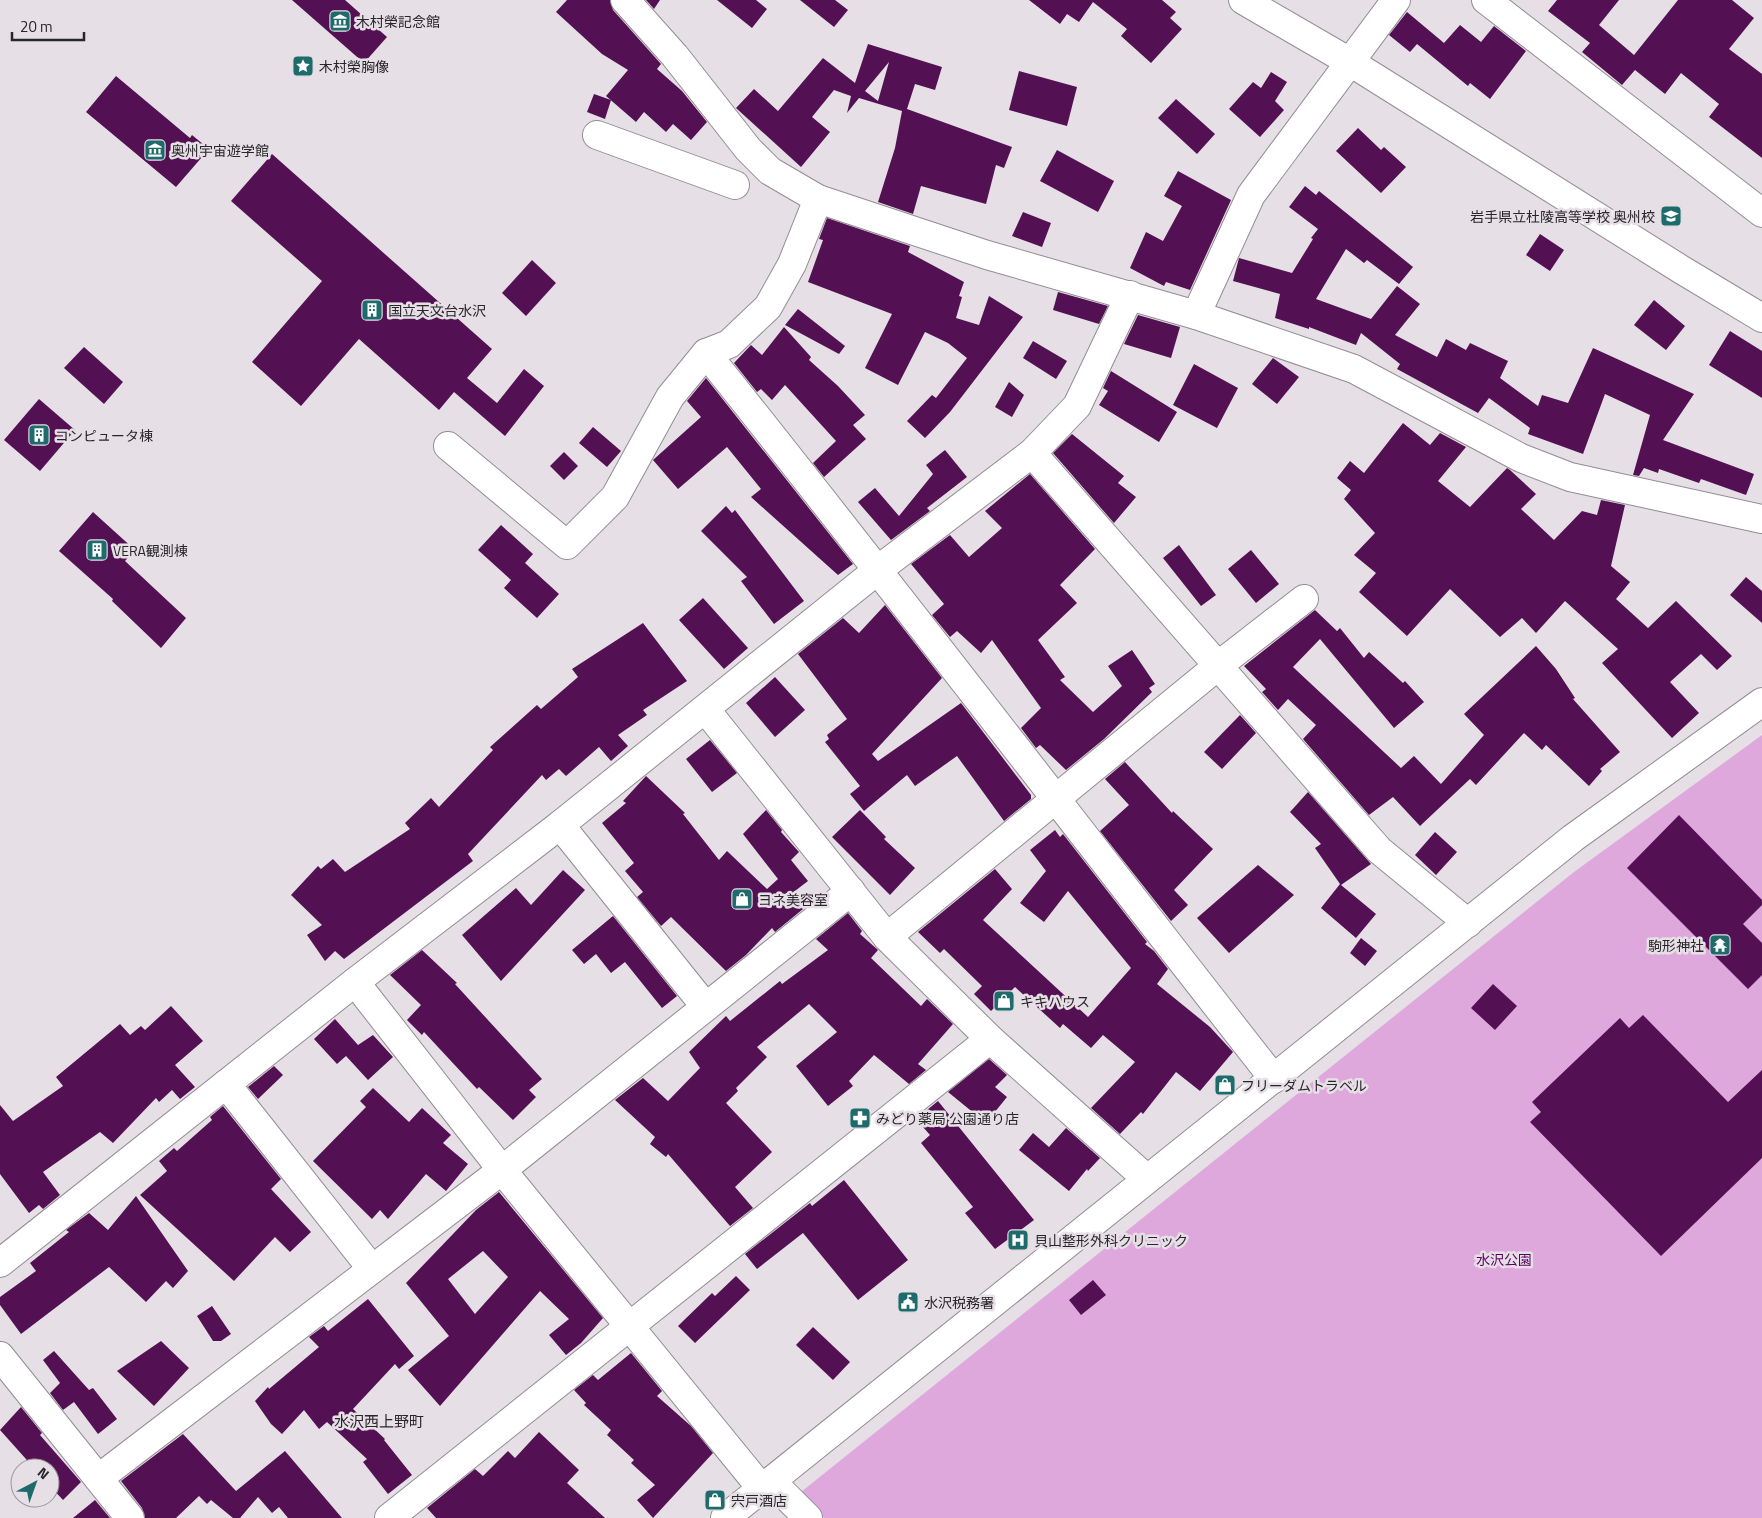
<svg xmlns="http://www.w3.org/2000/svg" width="1762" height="1518" font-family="'Titillium Web','Noto Sans JP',sans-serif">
  <rect width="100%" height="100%" fill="#e6e0e6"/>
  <polygon fill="#dfa8dd" points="1762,735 1762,1518 824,1518 810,1505 801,1492 1574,872"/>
  <g fill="#531154" fill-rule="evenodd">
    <polygon points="292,0 345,0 387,37 364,63"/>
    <polygon points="567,0 610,0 613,10 661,64 657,69 682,91 707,122 691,140 673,124 666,132 644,112 636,122 606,96 628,70 602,54 556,12"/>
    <polygon points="646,0 660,0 654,9"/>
    <polygon points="717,0 756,0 767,9 752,28"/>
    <polygon points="800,0 835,0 848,10 834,27"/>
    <polygon points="1029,0 1162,0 1176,12 1170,18 1182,29 1151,63 1121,36 1127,29 1093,2 1079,22 1067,14 1060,24"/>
    <polygon points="1557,0 1619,0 1599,25 1634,55 1678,0 1732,0 1754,18 1729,49 1762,74 1762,158 1709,117 1719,104 1681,73 1665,94 1635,70 1622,85 1582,52 1590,43 1548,11"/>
    <polygon points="1407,12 1444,43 1460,25 1481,42 1494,26 1526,51 1490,99 1470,83 1468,86 1417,44 1410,52 1389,35"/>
    <path d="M868,44L942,67L935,90L915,84L907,109L1012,147L1004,168L996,165L986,204L921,186L913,214L878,202L895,148L902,111L859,98L847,113L851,96L834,90L812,117L830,132L801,167L736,108L754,89L778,111L823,58L855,83ZM889,62L878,101L865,91Z"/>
    <polygon points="1019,71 1077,87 1067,126 1009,110"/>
    <polygon points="1271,72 1287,82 1275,101 1284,110 1260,137 1229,109 1253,82 1261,88"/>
    <polygon points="116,76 190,138 192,135 209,149 176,187 86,112"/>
    <polygon points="594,94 611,100 605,119 587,112"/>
    <polygon points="1176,99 1215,134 1197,154 1158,118"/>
    <polygon points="1358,128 1381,150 1384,147 1406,167 1381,193 1336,151"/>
    <polygon points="1057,150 1114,181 1098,212 1040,181"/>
    <polygon points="272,154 492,349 467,378 497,403 524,369 544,386 505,436 454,392 439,410 359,339 301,406 252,362 322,281 231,201"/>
    <polygon points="1178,171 1231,200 1190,290 1166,282 1164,286 1130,268 1146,232 1163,241 1182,206 1164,196"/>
    <polygon points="1305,186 1316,195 1319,191 1413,267 1399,284 1367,260 1364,263 1346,249 1316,299 1371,319 1397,286 1420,304 1395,335 1437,357 1446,339 1466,350 1470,343 1508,361 1500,378 1538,406 1542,395 1568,403 1593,348 1694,394 1663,440 1754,474 1746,495 1701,479 1699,483 1659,469 1658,473 1644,468 1639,476 1633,475 1650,415 1605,394 1583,454 1528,434 1530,428 1489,398 1478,413 1397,369 1400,364 1361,333 1356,345 1309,327 1309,329 1275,318 1280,294 1233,281 1239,258 1292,273 1313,239 1311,238 1318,229 1289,207"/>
    <polygon points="1023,212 1051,223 1042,247 1012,236"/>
    <polygon points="827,218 910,246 908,252 964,282 959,296 962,297 956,318 979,325 989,296 1023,317 950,412 925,438 907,421 932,395 936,398 967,358 948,343 925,332 898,385 865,368 892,314 808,282 823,240 819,239"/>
    <polygon points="1540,234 1564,250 1550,271 1526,255"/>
    <polygon points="532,260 556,283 526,316 502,293"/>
    <polygon points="1058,292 1108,306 1099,324 1053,310"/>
    <polygon points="1654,300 1685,326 1666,350 1634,325"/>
    <polygon points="798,309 845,346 839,354 785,325"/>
    <polygon points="1138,315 1180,327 1171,358 1124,344"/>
    <polygon points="784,327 811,357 809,360 838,386 865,415 853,425 866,439 824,477 813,463 836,441 785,385 772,400 761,389 757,392 734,363 751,345 762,355"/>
    <polygon points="1730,331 1762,351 1762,398 1709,365"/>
    <polygon points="1033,341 1067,361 1056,379 1023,358"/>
    <polygon points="84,347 123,382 104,404 64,368"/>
    <polygon points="1273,358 1299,377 1277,404 1252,384"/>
    <polygon points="1194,364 1238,388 1217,428 1173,405"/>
    <polygon points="1111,371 1177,412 1159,442 1099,405 1108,391 1103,388"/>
    <polygon points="706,378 853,564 838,575 751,497 761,489 727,447 678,489 653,460 701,417 687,401"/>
    <polygon points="1009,382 1024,395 1012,417 995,407"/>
    <polygon points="39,399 75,430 40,471 4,440"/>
    <polygon points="1403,423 1430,445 1440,433 1466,447 1438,481 1470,507 1507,468 1510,470 1536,494 1521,509 1554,540 1582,511 1597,515 1601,500 1625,505 1611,566 1630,582 1616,599 1648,628 1676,601 1732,656 1717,670 1701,654 1670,682 1699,713 1672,738 1602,663 1618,649 1565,601 1536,633 1522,618 1500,637 1450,589 1407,636 1359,592 1376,573 1354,555 1375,533 1344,499 1351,490 1337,478 1350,461 1364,473"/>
    <polygon points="593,427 621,451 607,467 579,443"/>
    <polygon points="1072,434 1124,476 1118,483 1136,497 1114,523 1053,453"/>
    <polygon points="945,450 967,477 927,508 930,511 891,540 858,502 875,488 899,516 933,474 926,465"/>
    <polygon points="564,452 578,466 564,480 550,466"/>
    <polygon points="1030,474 1095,549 1060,585 1077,603 1038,640 1065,677 1060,680 1093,712 1122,686 1108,666 1132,650 1155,684 1149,688 1152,692 1104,739 1066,770 1040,745 1036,748 1021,728 1041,708 992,640 981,653 957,631 950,637 932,615 944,604 911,564 950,535 969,557 1002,528 985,511"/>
    <polygon points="726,506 732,513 735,510 804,601 774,624 741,581 747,577 701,531"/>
    <polygon points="93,512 135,550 125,561 186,618 161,648 112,601 113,599 59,551"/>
    <polygon points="501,525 533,554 525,563 559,594 537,618 504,588 511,580 478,550"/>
    <polygon points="1179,545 1216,595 1201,606 1163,558"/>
    <polygon points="1251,550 1279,584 1256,603 1228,569"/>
    <polygon points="1746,577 1762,591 1762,623 1730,595"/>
    <polygon points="703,598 748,648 724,669 679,620"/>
    <polygon points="885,605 942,678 872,754 878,761 961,703 1031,795 1031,799 1004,821 957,756 915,786 907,775 864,811 850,794 860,786 825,742 829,739 827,735 847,719 798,654 843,618 859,633"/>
    <polygon points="1315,610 1337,631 1340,628 1364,658 1369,652 1403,683 1405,681 1424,702 1394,728 1320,639 1293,667 1401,768 1414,756 1441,784 1484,735 1464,714 1536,646 1556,669 1575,698 1573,699 1620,752 1600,769 1602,771 1589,786 1546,745 1542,750 1524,733 1476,785 1470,779 1420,826 1393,797 1369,815 1303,739 1316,725 1288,699 1278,710 1262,692 1266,689 1244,666"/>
    <polygon points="643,623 687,681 643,710 647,715 618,735 628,746 611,761 599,747 566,776 559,769 546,780 542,775 468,854 473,861 344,959 335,951 325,961 307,935 322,925 291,895 318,866 321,869 333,859 345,872 410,829 405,823 431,798 439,807 493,750 490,747 537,705 541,709 578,677 572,669"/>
    <polygon points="775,677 805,710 775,737 746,703"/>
    <polygon points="1240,715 1256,733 1222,769 1204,752"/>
    <polygon points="710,740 737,773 712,792 686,759"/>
    <polygon points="1125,762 1172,813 1173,811 1213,849 1174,890 1188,905 1171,921 1100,831 1129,805 1105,779"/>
    <polygon points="646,776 685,813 683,814 719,860 727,851 767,889 778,879 743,834 766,810 782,830 781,832 799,852 791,860 808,881 791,894 803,909 775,932 772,928 746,955 726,971 671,917 661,926 637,897 643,892 625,871 634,863 602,823 626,803 623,801"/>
    <polygon points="1308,792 1371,864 1341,885 1376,914 1356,938 1321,908 1340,884 1315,848 1321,844 1290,812"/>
    <polygon points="860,810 886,837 884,839 915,868 890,895 832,837"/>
    <polygon points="1679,815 1762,900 1762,905 1743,924 1762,943 1762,975 1748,989 1627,868"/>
    <polygon points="1055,830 1060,837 1063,834 1147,942 1145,944 1154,951 1168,969 1157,984 1210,1027 1233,1052 1200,1091 1176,1072 1143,1114 1141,1112 1120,1134 1091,1108 1135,1062 1103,1035 1091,1048 1063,1024 1060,1028 1015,987 991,1011 974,994 982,986 944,949 940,953 918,932 995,869 1012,889 983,920 1088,1017 1131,968 1068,891 1044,922 1020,903 1046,871 1030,850"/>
    <polygon points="1435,832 1457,852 1436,875 1415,855"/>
    <polygon points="1258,865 1294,895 1229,953 1197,918"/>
    <polygon points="563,870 585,890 501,981 462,935 516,888 531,905"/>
    <polygon points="848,913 862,931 860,934 878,950 871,958 921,1006 927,999 953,1024 918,1064 926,1070 909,1084 874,1055 849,1081 853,1086 828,1106 796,1066 837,1032 809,1004 757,1047 767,1057 736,1088 738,1091 726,1103 772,1152 735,1187 753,1208 730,1226 668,1154 666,1157 650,1144 655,1137 615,1100 643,1078 668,1101 700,1068 689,1052 726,1016 730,1021 780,981 782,984 828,950 816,939"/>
    <polygon points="613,916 677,996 662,1008 625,962 611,973 596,954 584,964 572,950"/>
    <polygon points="1361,938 1377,951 1365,966 1350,953"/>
    <polygon points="422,950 457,983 455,984 542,1079 529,1090 536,1097 513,1120 479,1087 477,1089 424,1032 422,1035 407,1020 421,1005 390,975"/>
    <polygon points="1493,984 1517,1006 1495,1030 1471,1008"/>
    <polygon points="171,1006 203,1041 175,1065 195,1087 180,1099 172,1090 159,1102 156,1098 113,1143 100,1132 43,1172 60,1195 43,1209 39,1205 29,1213 0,1174 0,1105 13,1121 63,1086 56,1077 120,1024 130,1035 141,1026 145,1030"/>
    <polygon points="1643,1015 1728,1102 1762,1070 1762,1158 1661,1256 1530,1122 1541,1112 1532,1102 1620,1018 1629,1028"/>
    <polygon points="335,1019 358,1045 373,1035 393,1057 368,1080 346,1056 337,1064 314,1039"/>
    <polygon points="989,1059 1007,1075 995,1087 1007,1097 986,1123 948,1092"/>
    <polygon points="274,1066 283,1075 258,1099 248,1087"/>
    <polygon points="373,1088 409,1122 422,1108 451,1135 443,1143 468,1164 446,1191 426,1174 388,1219 380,1210 372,1219 313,1161 366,1107 360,1101"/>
    <polygon points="938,1101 1034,1220 995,1249 965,1213 973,1207 921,1143 930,1135 916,1119"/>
    <polygon points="223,1106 281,1179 271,1189 311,1232 290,1252 275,1237 234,1281 140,1195 167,1171 159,1161 174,1148 177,1151 212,1120 210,1117"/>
    <polygon points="1066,1128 1100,1158 1088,1171 1087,1169 1069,1191 1019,1150 1033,1133 1049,1147"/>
    <polygon points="844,1180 908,1260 858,1300 803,1233 757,1269 745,1254 810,1203 812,1206"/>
    <path d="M499,1192L603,1318L581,1343L566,1355L549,1335L569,1319L540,1291L440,1406L408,1370L449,1336L406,1283L476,1210ZM483,1251L508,1277L475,1314L448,1279Z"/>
    <polygon points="136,1196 188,1271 173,1288 166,1281 146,1302 109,1267 21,1334 0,1305 0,1297 36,1271 30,1263 69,1232 66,1230 89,1213 108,1230"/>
    <polygon points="736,1276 750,1290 695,1343 678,1326 712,1293 715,1296"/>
    <polygon points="1093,1280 1106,1295 1081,1315 1069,1300"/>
    <polygon points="368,1299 414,1356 399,1369 395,1364 353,1409 385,1439 384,1440 412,1475 388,1494 363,1462 367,1459 327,1422 319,1429 304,1410 282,1434 271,1424 255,1401 268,1387 269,1389 319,1347 309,1337 324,1326 328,1331"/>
    <polygon points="212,1306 231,1334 221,1341 213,1341 197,1316"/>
    <polygon points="813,1327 850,1362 833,1380 796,1345"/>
    <polygon points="161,1341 189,1368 154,1406 117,1371"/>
    <polygon points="54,1351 89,1390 93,1388 117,1419 98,1434 74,1402 63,1410 50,1393 60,1383 43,1360"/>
    <polygon points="631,1353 662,1391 657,1396 691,1426 713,1453 653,1518 637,1500 655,1485 631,1463 634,1460 607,1435 611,1430 584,1405 586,1403 574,1390 593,1375 598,1380"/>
    <polygon points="21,1407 42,1433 40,1435 81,1482 63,1500 50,1486 50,1468 34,1468 0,1430"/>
    <polygon points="539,1432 579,1470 567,1483 605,1518 436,1518 427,1508 475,1469 483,1476 508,1451 515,1458"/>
    <polygon points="183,1434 236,1491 285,1451 342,1518 288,1518 279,1507 272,1513 258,1497 240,1518 233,1518 211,1500 207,1504 199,1496 176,1518 145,1518 142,1508 121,1481"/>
    <polygon points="95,1500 110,1518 73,1518"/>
  </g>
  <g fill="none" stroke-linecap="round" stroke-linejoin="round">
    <g stroke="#938d93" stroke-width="30">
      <g id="minor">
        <polyline points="625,0 675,56 748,149 770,171 818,199 987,255 1196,315 1354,369 1521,458 1570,477 1762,519"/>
        <polyline points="1243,0 1350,62 1682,270 1762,318"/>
        <polyline points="1486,0 1762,213"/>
        <polyline points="597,135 735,185"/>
        <polyline points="1196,315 1251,195 1396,0"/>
        <path d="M706,353C898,593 1084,837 1274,1079"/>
        <polyline points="448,446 567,545 615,497 670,397 706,353 729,344 768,307 792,264 818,199"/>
        <polyline points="1032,453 1379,850 1468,923"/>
        <polyline points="706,710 887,937 990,1039 1147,1179"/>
        <polyline points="560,825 705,1006"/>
        <polyline points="887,937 1219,665 1304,599"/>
        <polyline points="355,982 502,1170 762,1489"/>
        <polyline points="226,1084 372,1269"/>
        <polyline points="0,1263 355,982 560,825 879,569 1032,453 1077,406 1130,295"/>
        <polyline points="0,1356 130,1518"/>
        <polyline points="99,1478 502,1170 851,891"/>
        <polyline points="771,1481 808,1518"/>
        <polyline points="389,1518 990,1039"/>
        <polyline points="725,1518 1573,838 1762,702"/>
      </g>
    </g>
    <use href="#minor" stroke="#fff" stroke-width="28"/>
  </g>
  <defs>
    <g id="museum-square" transform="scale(1.125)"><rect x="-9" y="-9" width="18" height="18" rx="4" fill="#1f6b6b" stroke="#e6e0e6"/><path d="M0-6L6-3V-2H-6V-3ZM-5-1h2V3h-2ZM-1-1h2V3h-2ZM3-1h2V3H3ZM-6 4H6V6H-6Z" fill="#fff"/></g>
    <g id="sight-square" transform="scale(1.125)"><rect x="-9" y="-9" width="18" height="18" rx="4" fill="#1f6b6b" stroke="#e6e0e6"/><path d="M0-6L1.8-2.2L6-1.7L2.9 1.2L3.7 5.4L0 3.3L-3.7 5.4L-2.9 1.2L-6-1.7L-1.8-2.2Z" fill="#fff"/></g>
    <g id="school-square" transform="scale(1.125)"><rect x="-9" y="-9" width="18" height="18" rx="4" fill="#1f6b6b" stroke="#e6e0e6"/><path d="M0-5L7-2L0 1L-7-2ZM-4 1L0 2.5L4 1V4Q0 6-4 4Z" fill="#fff"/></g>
    <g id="building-square" transform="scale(1.125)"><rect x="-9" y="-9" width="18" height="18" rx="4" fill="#1f6b6b" stroke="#e6e0e6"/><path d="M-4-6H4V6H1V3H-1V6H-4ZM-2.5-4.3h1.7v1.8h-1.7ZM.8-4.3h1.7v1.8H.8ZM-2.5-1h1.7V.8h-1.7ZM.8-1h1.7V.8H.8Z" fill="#fff"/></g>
    <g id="shop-square" transform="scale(1.125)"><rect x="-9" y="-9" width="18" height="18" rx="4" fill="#1f6b6b" stroke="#e6e0e6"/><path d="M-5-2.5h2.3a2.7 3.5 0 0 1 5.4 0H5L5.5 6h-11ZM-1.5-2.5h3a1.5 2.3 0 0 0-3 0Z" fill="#fff"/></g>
    <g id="temple-square" transform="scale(1.125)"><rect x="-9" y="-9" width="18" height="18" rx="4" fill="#1f6b6b" stroke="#e6e0e6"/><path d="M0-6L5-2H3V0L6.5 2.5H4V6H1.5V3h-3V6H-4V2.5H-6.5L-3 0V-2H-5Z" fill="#fff"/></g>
    <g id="pharmacy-square" transform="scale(1.125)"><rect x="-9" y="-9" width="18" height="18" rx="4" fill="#1f6b6b" stroke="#e6e0e6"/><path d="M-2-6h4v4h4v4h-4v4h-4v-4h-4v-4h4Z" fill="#fff"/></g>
    <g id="hospital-square" transform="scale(1.125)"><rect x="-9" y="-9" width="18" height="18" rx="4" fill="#1f6b6b" stroke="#e6e0e6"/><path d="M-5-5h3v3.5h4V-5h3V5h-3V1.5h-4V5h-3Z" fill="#fff"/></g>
    <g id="civic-square" transform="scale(1.125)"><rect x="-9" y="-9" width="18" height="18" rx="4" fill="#1f6b6b" stroke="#e6e0e6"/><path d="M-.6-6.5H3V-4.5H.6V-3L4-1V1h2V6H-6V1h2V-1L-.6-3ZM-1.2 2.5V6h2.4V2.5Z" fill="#fff"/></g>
  </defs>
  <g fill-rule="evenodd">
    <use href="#museum-square" x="340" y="21"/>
    <use href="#sight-square" x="303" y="66"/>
    <use href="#museum-square" x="155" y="150"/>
    <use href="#school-square" x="1671" y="216"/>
    <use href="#building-square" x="372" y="310"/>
    <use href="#building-square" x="39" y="435"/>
    <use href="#building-square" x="97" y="550"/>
    <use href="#shop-square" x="742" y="899"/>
    <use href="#temple-square" x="1720" y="945"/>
    <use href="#shop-square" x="1004" y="1001"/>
    <use href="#shop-square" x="1225" y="1085"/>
    <use href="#pharmacy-square" x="860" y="1118"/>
    <use href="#hospital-square" x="1018" y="1240"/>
    <use href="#civic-square" x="908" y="1302"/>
    <use href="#shop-square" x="715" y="1500"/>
  </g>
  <g text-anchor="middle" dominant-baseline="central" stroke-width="5" stroke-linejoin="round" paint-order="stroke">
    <g font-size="14" fill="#282628" stroke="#e6e0e6" text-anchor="start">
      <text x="356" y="21">木村榮記念館</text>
      <text x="319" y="66">木村榮胸像</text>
      <text x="171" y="150">奥州宇宙遊学館</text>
      <text x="1655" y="216" text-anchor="end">岩手県立杜陵高等学校 奥州校</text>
      <text x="388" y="310">国立天文台水沢</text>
      <text x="55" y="435">コンピュータ棟</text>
      <text x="113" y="550">VERA観測棟</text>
      <text x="758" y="899">ヨネ美容室</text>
      <text x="1704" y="945" text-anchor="end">駒形神社</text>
      <text x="1020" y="1001">キキハウス</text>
      <text x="1241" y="1085">フリーダムトラベル</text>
      <text x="876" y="1118">みどり薬局 公園通り店</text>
      <text x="1034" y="1240">貝山整形外科クリニック</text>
      <text x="924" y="1302">水沢税務署</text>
      <text x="731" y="1500">宍戸酒店</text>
    </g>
    <g font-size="14" fill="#5e0161" stroke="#e6e0e6">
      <text x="1504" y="1259">水沢公園</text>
    </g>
    <g font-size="15" fill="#282628" stroke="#e6e0e6">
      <text x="379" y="1421">水沢西上野町</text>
    </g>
  </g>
  <g transform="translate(35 1483) rotate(41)"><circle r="24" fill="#e6e0e6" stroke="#9a969a"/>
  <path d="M0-4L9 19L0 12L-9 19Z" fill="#1f6b6b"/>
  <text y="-8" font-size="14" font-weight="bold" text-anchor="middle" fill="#282628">N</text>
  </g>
  <path d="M12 32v8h72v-8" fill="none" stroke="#282628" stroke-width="2.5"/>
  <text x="20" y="32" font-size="15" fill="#282628" stroke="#e6e0e6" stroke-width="4" paint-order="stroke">20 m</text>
</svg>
